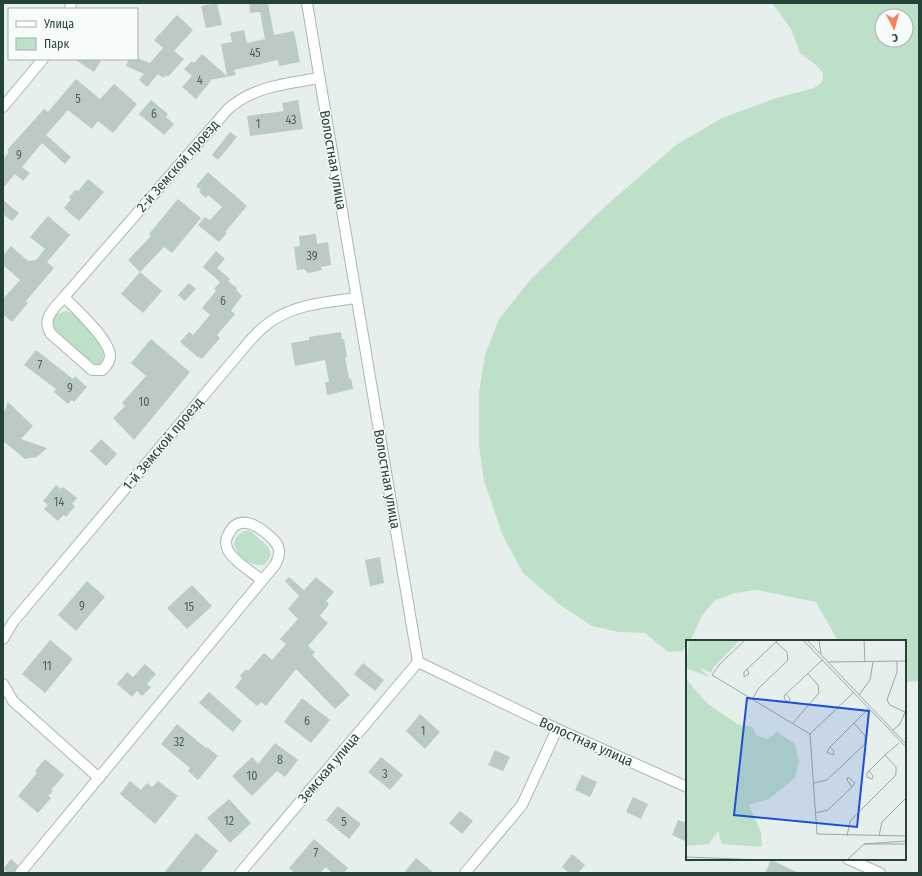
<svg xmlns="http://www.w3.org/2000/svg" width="922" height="876" font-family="'Fira Sans Condensed',sans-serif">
  <rect width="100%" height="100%" fill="#e6efeb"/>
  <g fill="#bfe0c8" fill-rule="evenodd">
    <path d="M772,3H919V681L905,682V641H838L816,602L757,590L735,593L714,601L702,616L690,641H687V645L682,651L668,652L645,633L619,632L592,626L559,604L523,573L503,536L484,481L479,445V393L485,355L499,319L531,279L600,211L676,145L722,118L776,98L814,88L822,82L823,73L816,65L800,53L791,29ZM882,16H906V40H882Z"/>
    <path d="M66,311L76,315L100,345L104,354L103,361L100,365L94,366C87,360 56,336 53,331C48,320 56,313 66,311Z"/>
    <path d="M244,531C246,531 248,530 250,531C252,532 255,535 257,537C265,544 276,551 267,562C258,575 216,546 244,531Z"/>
  </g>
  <g fill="#bbcac4">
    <polygon points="217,3 222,25 206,28 201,6"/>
    <polygon points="249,3 268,3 274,35 294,31 300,62 279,66 278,60 234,70 236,75 210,80 211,81 196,99 182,87 192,76 184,69 192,61 194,63 202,54 227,76 221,44 232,42 230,33 244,30 247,43 265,39 260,12 250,13"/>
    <polygon points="177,15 193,30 174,51 184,59 168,77 166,75 163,78 158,74 147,87 139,80 144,74 126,66 129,59 140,59 150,63 163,48 154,40"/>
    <polygon points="74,59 102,59 94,72"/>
    <polygon points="76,79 100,99 114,84 137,104 113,133 98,121 92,129 68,110 46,135 71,157 65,164 42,143 22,167 30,173 23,181 15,174 3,188 3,159 9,152 7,150 44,109 48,112"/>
    <polygon points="151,100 168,114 166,117 174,124 164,135 139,114"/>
    <polygon points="298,100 303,129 250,136 247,116 284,111 282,103"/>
    <polygon points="230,132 237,137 218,160 212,155"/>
    <polygon points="208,172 247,206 225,232 227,233 219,242 198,225 205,217 210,220 222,207 208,195 206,198 199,192 201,190 196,186"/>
    <polygon points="88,179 104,192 79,221 64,208 71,199 69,197 75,190 78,191"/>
    <polygon points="178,199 201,218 172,253 164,247 140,272 128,260 151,236 149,234"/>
    <polygon points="3,200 19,213 12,221 3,214"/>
    <polygon points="48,216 70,235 47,262 54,268 26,301 28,303 12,322 3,314 3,299 20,280 3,265 3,255 11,246 28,261 36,260 45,249 30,237"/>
    <polygon points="316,234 317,244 328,242 331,265 321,267 322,270 308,273 304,269 297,270 294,247 300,246 299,236"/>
    <polygon points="216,251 225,259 217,268 230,279 228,281 237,288 236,290 242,296 231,311 235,314 217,335 220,338 202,359 199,357 199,358 180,342 189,332 193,335 210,315 202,308 216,291 214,289 220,282 203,267"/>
    <polygon points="140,272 162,291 143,313 121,294"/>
    <polygon points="189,283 196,289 185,301 178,295"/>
    <polygon points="341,332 342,339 344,339 347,357 345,357 349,379 351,378 353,389 327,395 325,382 329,382 325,360 295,366 291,343 309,340 309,337"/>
    <polygon points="151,339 190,372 134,440 113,418 125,406 122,403 146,376 131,363"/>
    <polygon points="36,350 73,379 75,376 87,387 74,402 72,400 68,404 54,392 56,389 24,365"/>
    <polygon points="8,402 33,426 21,439 47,448 37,457 25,459 3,441 3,415"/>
    <polygon points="101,439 117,454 106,466 90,451"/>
    <polygon points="56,485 61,489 63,487 77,498 72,504 75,506 66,517 63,515 58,521 44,509 48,505 43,501"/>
    <polygon points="380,557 384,583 370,586 365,560"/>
    <polygon points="289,577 304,590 316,577 334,592 326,601 329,604 320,616 328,623 308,646 315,652 312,655 350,695 335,709 296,669 266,706 261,702 257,706 235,687 242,678 240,676 246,669 248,671 264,653 272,660 286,644 280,639 298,619 288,609 299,596 285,581"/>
    <polygon points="87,581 105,597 76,631 58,615"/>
    <polygon points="192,585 212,606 187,629 167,608"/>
    <polygon points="50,640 73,659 45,693 22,674"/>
    <polygon points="363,663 384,680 375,691 354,674"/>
    <polygon points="145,664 156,674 147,684 151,687 142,696 137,691 132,697 117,684 127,672 133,677"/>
    <polygon points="209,692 242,721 233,732 199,703"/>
    <polygon points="302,698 330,720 311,743 284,722"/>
    <polygon points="420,714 440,732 425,749 406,731"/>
    <polygon points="177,724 206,748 207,747 218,756 198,780 188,771 190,768 161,744"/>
    <polygon points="275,743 298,760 285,777 277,771 252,796 232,776 252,757 258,764"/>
    <polygon points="495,750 510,757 503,771 488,765"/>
    <polygon points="381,757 403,775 390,790 368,772"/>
    <polygon points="45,759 64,775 51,790 53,791 48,796 51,798 38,813 18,796 37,773 35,771"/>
    <polygon points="582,775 597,782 590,797 575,790"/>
    <polygon points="130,781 141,790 147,783 152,787 158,781 178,796 155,824 120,794"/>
    <polygon points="633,797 648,804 641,819 626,812"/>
    <polygon points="229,799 251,823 230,843 207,818"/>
    <polygon points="338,806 361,824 349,839 326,820"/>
    <polygon points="460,811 473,821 462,834 449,823"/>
    <polygon points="678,820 687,823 687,842 672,835"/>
    <polygon points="196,833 218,851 200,873 164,873"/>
    <polygon points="314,839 348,868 343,873 332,873 326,867 320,873 295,873 289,868"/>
    <polygon points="572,854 585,865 578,873 569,873 562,867"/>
    <polygon points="416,858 434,873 404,873"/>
    <polygon points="11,859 18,865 14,873 8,873 3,869"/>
    <polygon points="771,860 799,873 765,873"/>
  </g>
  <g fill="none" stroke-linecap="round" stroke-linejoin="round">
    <g stroke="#a8b8b2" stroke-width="12">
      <g id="minor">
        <polyline points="307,3 418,662"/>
        <polyline points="70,9 71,3"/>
        <polyline points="3,107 43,59"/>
        <path d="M64,297C54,309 41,318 51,334L92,370H102C107,366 110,361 110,355C108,338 76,309 64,297L228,109C254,86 286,84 319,78"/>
        <path d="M3,639L13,622L242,350C250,340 259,330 270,322C295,304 327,302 356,298"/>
        <polyline points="418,662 557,729 687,787"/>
        <polyline points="3,684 13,701 99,778"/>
        <polyline points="848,859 880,873"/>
        <path d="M20,873L275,565C277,561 280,556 279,550C278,543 272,538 266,533C254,523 237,515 228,535C225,540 226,547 229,552C235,562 253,573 262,580"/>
        <polyline points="240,873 418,662"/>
        <polyline points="465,873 522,805 557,729"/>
      </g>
    </g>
    <use href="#minor" stroke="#fff" stroke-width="10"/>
  </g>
  <g text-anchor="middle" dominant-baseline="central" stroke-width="3" stroke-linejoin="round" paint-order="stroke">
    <g font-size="12" fill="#4a645c">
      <text x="255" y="53">45</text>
      <text x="200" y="80">4</text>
      <text x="78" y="99">5</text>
      <text x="154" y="114">6</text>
      <text x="291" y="120">43</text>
      <text x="258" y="124">1</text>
      <text x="19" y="155">9</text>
      <text x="312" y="256">39</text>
      <text x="223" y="301">6</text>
      <text x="40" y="365">7</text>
      <text x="70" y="388">9</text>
      <text x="144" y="402">10</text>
      <text x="59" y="502">14</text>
      <text x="82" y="606">9</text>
      <text x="189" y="607">15</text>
      <text x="47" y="666">11</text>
      <text x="307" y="721">6</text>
      <text x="423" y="731">1</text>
      <text x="179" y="742">32</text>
      <text x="280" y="760">8</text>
      <text x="385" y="774">3</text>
      <text x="252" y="776">10</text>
      <text x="229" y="821">12</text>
      <text x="344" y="822">5</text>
      <text x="316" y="853">7</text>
    </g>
    <g font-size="14" fill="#24423a" stroke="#f7fbf9">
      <text transform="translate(333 160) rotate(80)">Волостная улица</text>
      <text transform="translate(178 166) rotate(-49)">2-й Земской проезд</text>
      <text transform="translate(163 444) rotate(-50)">1-й Земской проезд</text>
      <text transform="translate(387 479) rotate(80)">Волостная улица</text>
      <text transform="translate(586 742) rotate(24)">Волостная улица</text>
      <text transform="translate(329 768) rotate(-50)">Земская улица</text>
    </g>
  </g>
  <g transform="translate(686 640)">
    <rect width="220" height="220" fill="#e6efeb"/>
    <path d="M3,0H54L27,28L25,33L13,27L23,37L0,28ZM0,39L21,63L51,84L66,87L71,96L81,99L91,92L109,104L113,122L109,138L83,159L63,165L75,192L76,207L36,204L32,191L23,204L0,206Z" fill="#bfe0c8"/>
    <path fill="none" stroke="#98aaa4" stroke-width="1" d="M59,0L33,25L26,35L124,94M117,0L220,107M121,0L220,104M133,0L135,14M178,0L179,22M211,21V32L201,60L204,65L219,72M142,22L220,21M61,29L63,34L58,37V32L92,0M100,54L104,59L103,62L99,60L98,56L100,54L135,21L137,20M173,55L184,40L187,22M66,60L72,49L102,20L101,12L90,2M107,83L133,53L132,45L122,34M207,90L214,84L220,70M124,94L131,194L220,196M124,94L168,52M144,107L141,112L147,115L148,111L144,107L183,68M183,131L187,136L186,139L181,137V133L199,115L213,103M128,143L141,140L179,104V96L168,83M129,173L142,170L166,147L161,140L162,137L169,143L166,147M161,196L164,181L210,135V127L199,115M193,196L196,182L220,158M178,204L220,201M0,217L76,220M161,220L178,204H220"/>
    <path fill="#1d4ed8" fill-opacity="0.15" stroke="#1d4ed8" stroke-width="2" d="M61,58L183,71L171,187L48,175Z"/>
    <rect width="220" height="220" fill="none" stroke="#24423a" stroke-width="2"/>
  </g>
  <rect width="922" height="876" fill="none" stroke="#24423a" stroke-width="8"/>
  <rect x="8" y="8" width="130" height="52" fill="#f7fbf9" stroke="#a3b1ad"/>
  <rect x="16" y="21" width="20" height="6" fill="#ffffff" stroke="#a3b1ad"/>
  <text x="44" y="28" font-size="12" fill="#24423a">Улица</text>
  <rect x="16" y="38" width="20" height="12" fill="#bfe0c8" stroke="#a3b1ad"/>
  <text x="44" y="48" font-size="12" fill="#24423a">Парк</text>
  <g transform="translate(894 28) rotate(174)"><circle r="19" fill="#f7fbf9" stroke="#a3b1ad"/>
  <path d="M0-3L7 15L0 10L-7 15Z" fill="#f4845f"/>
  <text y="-6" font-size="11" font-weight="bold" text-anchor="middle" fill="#24423a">С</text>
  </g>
</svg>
